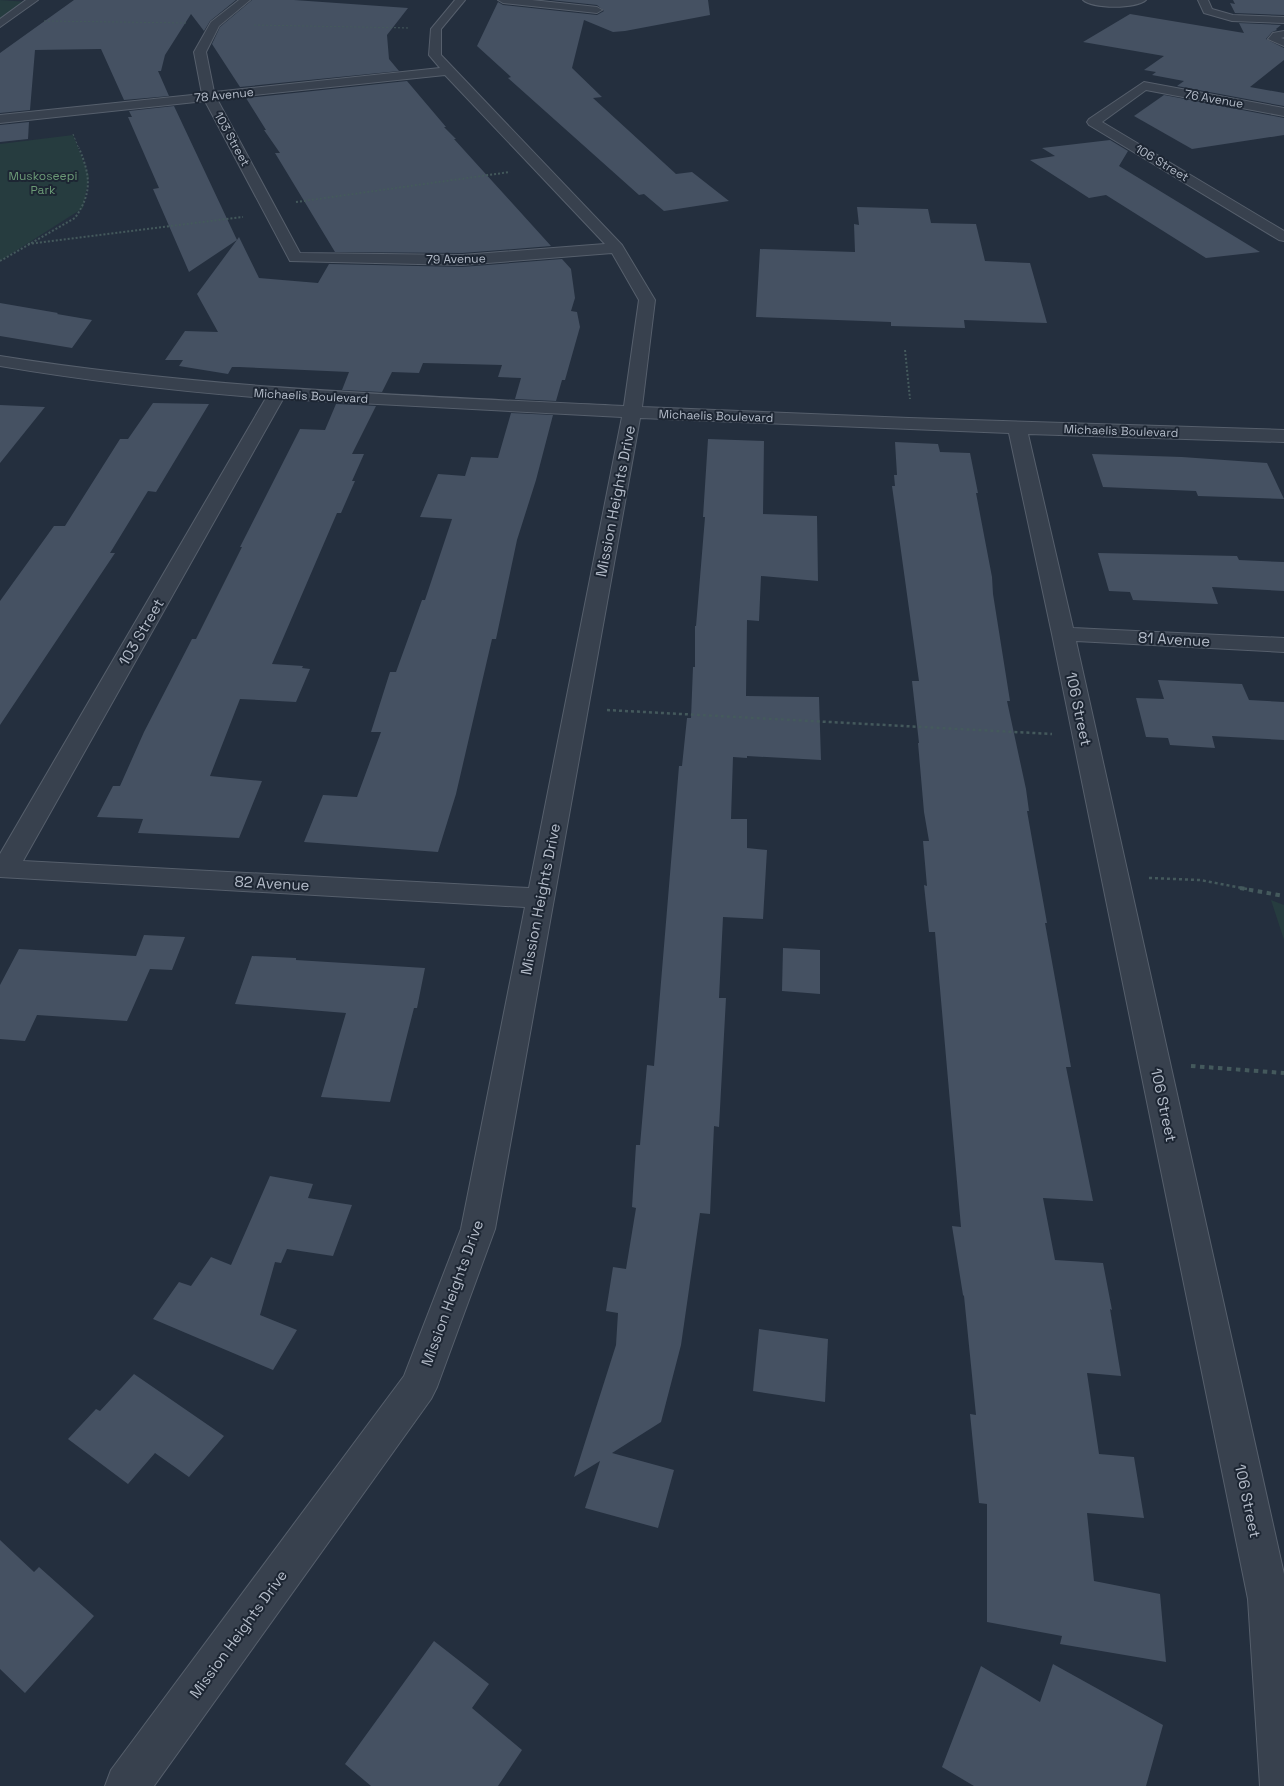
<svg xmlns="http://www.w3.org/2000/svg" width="1284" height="1786" font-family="'Space Grotesk',sans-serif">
  <rect width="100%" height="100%" fill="#242f3e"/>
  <g fill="#263c3f">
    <polygon points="0,0 29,2 0,24"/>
    <polygon points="73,135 89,176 83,208 0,261 0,144"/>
    <polygon points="1271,900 1284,905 1284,940"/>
  </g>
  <g fill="#455162">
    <polygon points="74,0 236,0 210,21 204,31 191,14 165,55 161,71 158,71 169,96 124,100 101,49 35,50 30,110 0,113 0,53"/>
    <polygon points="252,0 294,0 408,8 387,35 389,59 399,71 240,87 212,44 220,27"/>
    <polygon points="550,0 708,0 710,15 625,31 613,32 584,20 572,68 602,97 593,98 676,174 692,172 729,201 664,211 644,194 639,195 508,78 511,77 477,46 498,2 503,5 597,15 604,11 597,5"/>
    <polygon points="1233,0 1284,0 1284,15 1235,13 1230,3 1235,4"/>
    <polygon points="1130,14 1244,33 1239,23 1281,25 1276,29 1277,30 1272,32 1266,39 1284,48 1284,60 1250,87 1284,93 1284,106 1177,86 1184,81 1152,75 1156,72 1144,70 1164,56 1083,42"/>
    <polygon points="407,81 446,127 444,127 456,139 454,139 551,246 462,253 335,252 275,153 280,153 264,130 266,130 246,98"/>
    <polygon points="1164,95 1284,118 1284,135 1192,149 1134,116"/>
    <polygon points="174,106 237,240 239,237 259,278 318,283 329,264 462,267 562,259 571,269 575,298 571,311 577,312 580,327 565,380 562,380 556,401 515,399 521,378 498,377 502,365 423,363 419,373 392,372 382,392 342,390 349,372 239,367 232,367 228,374 179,366 183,360 165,360 185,331 218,332 197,294 237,240 189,272 153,189 159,188 128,117 132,117 129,111"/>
    <polygon points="29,122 28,139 0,142 0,125"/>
    <polygon points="1110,140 1128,151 1119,166 1260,252 1206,258 1106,195 1089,198 1030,160 1055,156 1042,148"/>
    <polygon points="857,207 928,209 931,223 976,224 985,261 1030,263 1047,323 964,320 965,328 891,326 891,322 756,317 760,249 855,252 854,224 859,225"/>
    <polygon points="0,303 58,313 57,314 92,320 72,348 0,336"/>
    <polygon points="153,403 209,404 156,492 148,491 110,553 115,553 0,725 0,601 54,526 65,526 120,439 128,439"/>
    <polygon points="336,404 376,406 352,454 364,454 352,481 355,481 341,513 337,513 272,664 303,666 302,668 310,669 296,702 240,699 210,776 262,781 239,838 138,833 143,819 97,817 113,786 120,786 144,732 192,639 196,639 242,547 240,547 300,429 325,430"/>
    <polygon points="0,405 45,407 0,463"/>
    <polygon points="511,413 553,415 536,480 517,540 496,639 492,639 456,794 438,852 304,842 323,795 357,797 381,732 371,732 390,672 396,672 422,600 425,600 452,519 420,517 438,474 465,476 471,457 498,458"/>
    <polygon points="708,439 764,441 763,514 817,516 818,581 761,576 759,621 747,620 746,696 819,697 821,760 747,756 747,758 733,757 731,819 747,819 747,848 767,850 763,919 723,917 719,998 726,998 719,1127 714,1126 710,1214 700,1213 681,1345 661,1422 612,1453 674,1470 658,1528 585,1508 600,1461 574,1477 616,1345 618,1313 606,1311 613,1267 626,1269 636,1208 632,1207 636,1145 640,1145 647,1065 654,1066 679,766 682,766 687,718 691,718 693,667 695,667 695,626 696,626 705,517 703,517"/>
    <polygon points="895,442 938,444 940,452 970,453 978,493 976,493 992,577 993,594 1010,701 1007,701 1026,789 1029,811 1027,811 1047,923 1045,923 1071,1067 1066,1067 1093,1201 1043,1198 1055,1260 1103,1263 1112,1310 1110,1309 1121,1376 1087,1373 1099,1454 1134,1457 1144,1518 1087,1513 1094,1581 1160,1594 1166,1662 1060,1644 1062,1636 987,1622 987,1504 979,1503 970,1414 976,1415 964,1296 963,1295 952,1226 961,1227 935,932 929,932 924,885 927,886 923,841 929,841 924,812 918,743 919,743 912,681 919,681 892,486 895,486 894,475 897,475"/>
    <polygon points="1092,454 1182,457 1267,463 1284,499 1198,496 1196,491 1103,487"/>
    <polygon points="1098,553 1237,556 1239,560 1284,562 1284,591 1212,587 1218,604 1133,600 1130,592 1109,591"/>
    <polygon points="1158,680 1242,684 1249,700 1284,702 1284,740 1212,736 1215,748 1170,745 1168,738 1146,737 1136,698 1164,699"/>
    <polygon points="144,935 185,937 172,970 150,969 127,1021 37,1015 25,1041 0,1039 0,985 19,949 136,956"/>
    <polygon points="783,948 820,950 820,994 782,991"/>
    <polygon points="252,956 296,958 296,960 425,968 417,1008 414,1008 390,1102 321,1097 346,1013 235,1004"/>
    <polygon points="270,1176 313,1184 308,1198 352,1205 333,1256 287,1249 281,1263 275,1262 260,1315 297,1330 273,1370 153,1319 179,1282 191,1286 211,1257 231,1265"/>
    <polygon points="759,1329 828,1339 825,1402 753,1391"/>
    <polygon points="134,1374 224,1436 189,1477 155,1453 128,1484 68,1439 96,1409 100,1411"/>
    <polygon points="0,1540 34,1572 39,1567 94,1616 25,1693 0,1669"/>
    <polygon points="434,1641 489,1684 472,1708 522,1750 498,1786 371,1786 345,1764"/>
    <polygon points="1053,1664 1163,1725 1146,1786 974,1786 942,1767 981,1666 1040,1702"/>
  </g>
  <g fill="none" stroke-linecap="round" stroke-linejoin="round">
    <g stroke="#565f6c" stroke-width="2">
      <g id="minor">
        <polygon points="26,0 38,0 0,27 0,19"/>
        <path d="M239,0H250L219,26L206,52L214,92L440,68L429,55L431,29L455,0H465L441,29V55L622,245L655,300L642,407L909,418L1284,430V442L1028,434L1073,628L1284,638V652L1076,641L1284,1574V1786H1260L1248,1599L1052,634L1009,433L640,418L495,1229L437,1387L431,1399L154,1786H105L111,1770L404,1376L461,1229L525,907L0,877V854L266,398C177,391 88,381 0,366V356C207,389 415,396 624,406L639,300L612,253L462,265L290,261L205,101L0,123V115L202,94L194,52L211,22ZM445,75L605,244L462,255L300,253L217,99ZM283,399L622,417L529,888L23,861Z"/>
        <polygon points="498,0 532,0 597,7 602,10 597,13 503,3"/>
        <path d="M1083,0H1146C1136,9 1093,9 1083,0Z"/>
        <polygon points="1198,0 1208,0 1212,9 1233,15 1284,17 1284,23 1232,21 1204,13"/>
        <polygon points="1284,31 1284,37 1281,38 1284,39 1284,46 1268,39 1273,33"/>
        <polygon points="1144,82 1284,108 1284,116 1146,90 1102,122 1284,231 1284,241 1279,240 1089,125 1087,122 1089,119"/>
      </g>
    </g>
    <g stroke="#44595c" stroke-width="1" stroke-dasharray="2 2" stroke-linecap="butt">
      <polyline points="44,21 188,23"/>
      <polyline points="254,25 410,28"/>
      <polyline points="73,134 79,149"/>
    </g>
    <g stroke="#44595c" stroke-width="2" stroke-dasharray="2 2" stroke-linecap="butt">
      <polyline points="296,202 510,172"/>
      <polyline points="28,244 243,217"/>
      <path d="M0,261L75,218C93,192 90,175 79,148"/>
      <polyline points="905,350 910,399"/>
    </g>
    <g stroke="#44595c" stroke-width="2.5" stroke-dasharray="3 3" stroke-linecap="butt">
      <polyline points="607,710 1052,734"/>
      <polyline points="1149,878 1200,880 1247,889"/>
    </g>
    <g stroke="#44595c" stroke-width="4" stroke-dasharray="4.5 4.5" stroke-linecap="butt">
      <polyline points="1240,888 1284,896"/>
      <polyline points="1191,1066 1284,1073"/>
    </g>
    <use href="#minor" fill="#38414e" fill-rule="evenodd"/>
  </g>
  <g text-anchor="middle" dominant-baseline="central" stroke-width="4" stroke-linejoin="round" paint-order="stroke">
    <g font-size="12" fill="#b4bcc9" stroke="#1d2633">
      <text transform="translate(224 95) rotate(-6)">78 Avenue</text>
      <text transform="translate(1214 99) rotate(10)">76 Avenue</text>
      <text transform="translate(232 139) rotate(61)">103 Street</text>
      <text transform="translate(1162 163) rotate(31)">106 Street</text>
      <text transform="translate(456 259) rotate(-1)">79 Avenue</text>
      <text transform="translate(311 396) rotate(3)">Michaelis Boulevard</text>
      <text transform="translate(716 416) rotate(2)">Michaelis Boulevard</text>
      <text transform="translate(1121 431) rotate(2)">Michaelis Boulevard</text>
    </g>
    <g font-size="12" fill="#6b9a76" stroke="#1d2633">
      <text x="43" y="176">Muskoseepi<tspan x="43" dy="14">Park</tspan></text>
    </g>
    <g font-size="15" fill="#b4bcc9" stroke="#1d2633">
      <text transform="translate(615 501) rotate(-79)">Mission Heights Drive</text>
      <text transform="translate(141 632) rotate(-60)">103 Street</text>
      <text transform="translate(1174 639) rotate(3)">81 Avenue</text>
      <text transform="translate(1079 709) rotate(78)">106 Street</text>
      <text transform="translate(272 883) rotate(3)">82 Avenue</text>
      <text transform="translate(540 899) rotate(-79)">Mission Heights Drive</text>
      <text transform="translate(1164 1105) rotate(78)">106 Street</text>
      <text transform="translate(452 1293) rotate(-70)">Mission Heights Drive</text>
      <text transform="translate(1248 1501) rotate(78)">106 Street</text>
      <text transform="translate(238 1634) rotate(-54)">Mission Heights Drive</text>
    </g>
  </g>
</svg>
